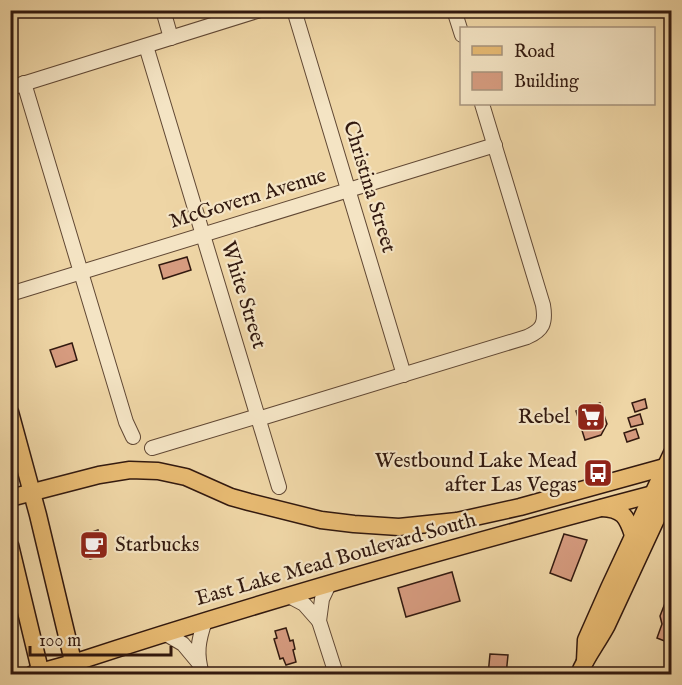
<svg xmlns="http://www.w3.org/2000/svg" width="682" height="685" font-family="'IM FELL English',serif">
  <rect width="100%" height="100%" fill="#eed5a5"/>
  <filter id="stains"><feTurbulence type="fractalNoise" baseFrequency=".00333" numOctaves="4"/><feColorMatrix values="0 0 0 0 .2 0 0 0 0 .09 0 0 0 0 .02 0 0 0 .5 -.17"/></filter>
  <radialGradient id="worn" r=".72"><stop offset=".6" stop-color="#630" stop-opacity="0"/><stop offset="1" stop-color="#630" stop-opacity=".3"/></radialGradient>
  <g fill="#d69b7f" stroke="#32190f" stroke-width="1.5">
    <polygon points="187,257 191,270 163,279 159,265"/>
    <polygon points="72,343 77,360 56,367 50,350"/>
    <polygon points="645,399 647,408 635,412 632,403"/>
    <polygon points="600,403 607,424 601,435 585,440 576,411"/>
    <polygon points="640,414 643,424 631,427 628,418"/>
    <polygon points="636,429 639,438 627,442 624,433"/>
    <polygon points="98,530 105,555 90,559 83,535"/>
    <polygon points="564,534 587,540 571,581 550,573"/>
    <polygon points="452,572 460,601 406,617 398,588"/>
    <polygon points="671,588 672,588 672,644 657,638 662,624 660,616"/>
    <polygon points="286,628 290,641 293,640 295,649 293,650 296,662 286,665 283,658 280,659 274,639 277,638 275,631"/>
    <polygon points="490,654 508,655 506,675 488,675"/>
  </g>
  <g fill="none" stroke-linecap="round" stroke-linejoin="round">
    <g stroke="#614834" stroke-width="16">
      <g id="minor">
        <polyline points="163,10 171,38"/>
        <polyline points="294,10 404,375"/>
        <polyline points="454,10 462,35"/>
        <polyline points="146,46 279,487"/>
        <polyline points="24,83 126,422 133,437"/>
        <polyline points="10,88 260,10"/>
        <polyline points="10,294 495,145"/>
        <path d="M258,419L527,337C543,330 546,323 543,305L482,104"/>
        <polyline points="152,448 258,416"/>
        <polyline points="329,584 322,599 319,621 336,674"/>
        <polyline points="289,596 304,604 319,621"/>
        <polyline points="166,634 183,644 198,662"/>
        <path d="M202,674C196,654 198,641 205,621"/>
      </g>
    </g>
    <g stroke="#32190f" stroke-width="19">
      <g id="major">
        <polyline points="10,412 38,515 76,674"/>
        <polyline points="10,498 99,475 130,470 158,471 186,477 231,497 249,502 321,520 354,524 399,527 457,521 520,507 672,465"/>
        <path d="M602,508C623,509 627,517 633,535"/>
        <polyline points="10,545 41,674"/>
        <polyline points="585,661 586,640 609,588 672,453"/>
        <path d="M33,674L73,663C271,598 471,542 672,489"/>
        <path d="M579,674C586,657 598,642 607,625L672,485"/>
      </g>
    </g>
    <use href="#minor" stroke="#f4e4c4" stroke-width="14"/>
    <use href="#major" stroke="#e7ba72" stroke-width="16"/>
  </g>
  <defs>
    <g id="supermarket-square" transform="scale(1.5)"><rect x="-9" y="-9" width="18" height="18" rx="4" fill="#8f2418" stroke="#f4e4c4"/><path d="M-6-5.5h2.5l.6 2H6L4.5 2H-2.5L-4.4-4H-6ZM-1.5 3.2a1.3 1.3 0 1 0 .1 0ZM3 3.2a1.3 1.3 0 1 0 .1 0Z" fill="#fff"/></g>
    <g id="bus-square" transform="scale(1.5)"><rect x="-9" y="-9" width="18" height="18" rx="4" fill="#8f2418" stroke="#f4e4c4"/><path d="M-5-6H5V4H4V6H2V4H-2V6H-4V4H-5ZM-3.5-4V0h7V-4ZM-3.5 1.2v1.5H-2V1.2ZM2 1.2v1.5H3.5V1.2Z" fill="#fff"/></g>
    <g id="cafe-square" transform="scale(1.5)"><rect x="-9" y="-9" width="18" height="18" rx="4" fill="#8f2418" stroke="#f4e4c4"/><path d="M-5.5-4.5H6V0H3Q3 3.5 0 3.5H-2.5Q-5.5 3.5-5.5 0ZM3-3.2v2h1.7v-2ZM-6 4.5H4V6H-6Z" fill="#fff"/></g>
  </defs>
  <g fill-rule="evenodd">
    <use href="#supermarket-square" x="591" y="417"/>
    <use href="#bus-square" x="598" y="473"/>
    <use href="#cafe-square" x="94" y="545"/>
  </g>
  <g text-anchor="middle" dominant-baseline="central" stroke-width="4.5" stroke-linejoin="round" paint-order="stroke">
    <g font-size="21" fill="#32190f" stroke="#f4e4c4">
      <text transform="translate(369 187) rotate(73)">Christina Street</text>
      <text transform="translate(248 199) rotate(-17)">McGovern Avenue</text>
      <text transform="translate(243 295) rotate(73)">White Street</text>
      <text transform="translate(336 560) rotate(-16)">East Lake Mead Boulevard South</text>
    </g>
    <g font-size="21" fill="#32190f" stroke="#f4e4c4" text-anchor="end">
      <text x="570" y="417">Rebel</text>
      <text x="577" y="461">Westbound Lake Mead<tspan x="577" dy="24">after Las Vegas</tspan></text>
      <text x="115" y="545" text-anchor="start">Starbucks</text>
    </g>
  </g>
  <rect width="682" height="685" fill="none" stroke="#eed5a5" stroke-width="36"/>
  <rect x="12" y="12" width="658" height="661" fill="none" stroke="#32190f" stroke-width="3"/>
  <rect x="18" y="18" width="646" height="649" fill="none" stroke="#32190f" stroke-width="1.5"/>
  <rect x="460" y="27" width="195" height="78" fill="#f4e4c4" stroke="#a6937c" stroke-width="1.5"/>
  <rect x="472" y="46" width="30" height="9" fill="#e7ba72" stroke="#a6937c" stroke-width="1.5"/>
  <text x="514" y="57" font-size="18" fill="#32190f">Road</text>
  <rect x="472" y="72" width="30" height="18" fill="#d69b7f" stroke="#a6937c" stroke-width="1.5"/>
  <text x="514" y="87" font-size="18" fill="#32190f">Building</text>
  <path d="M30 646v9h141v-9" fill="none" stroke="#32190f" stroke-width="3"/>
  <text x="39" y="646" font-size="18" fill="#32190f" stroke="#f4e4c4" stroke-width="4.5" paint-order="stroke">100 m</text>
  <rect width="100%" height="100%" filter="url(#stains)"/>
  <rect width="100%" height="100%" fill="url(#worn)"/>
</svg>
